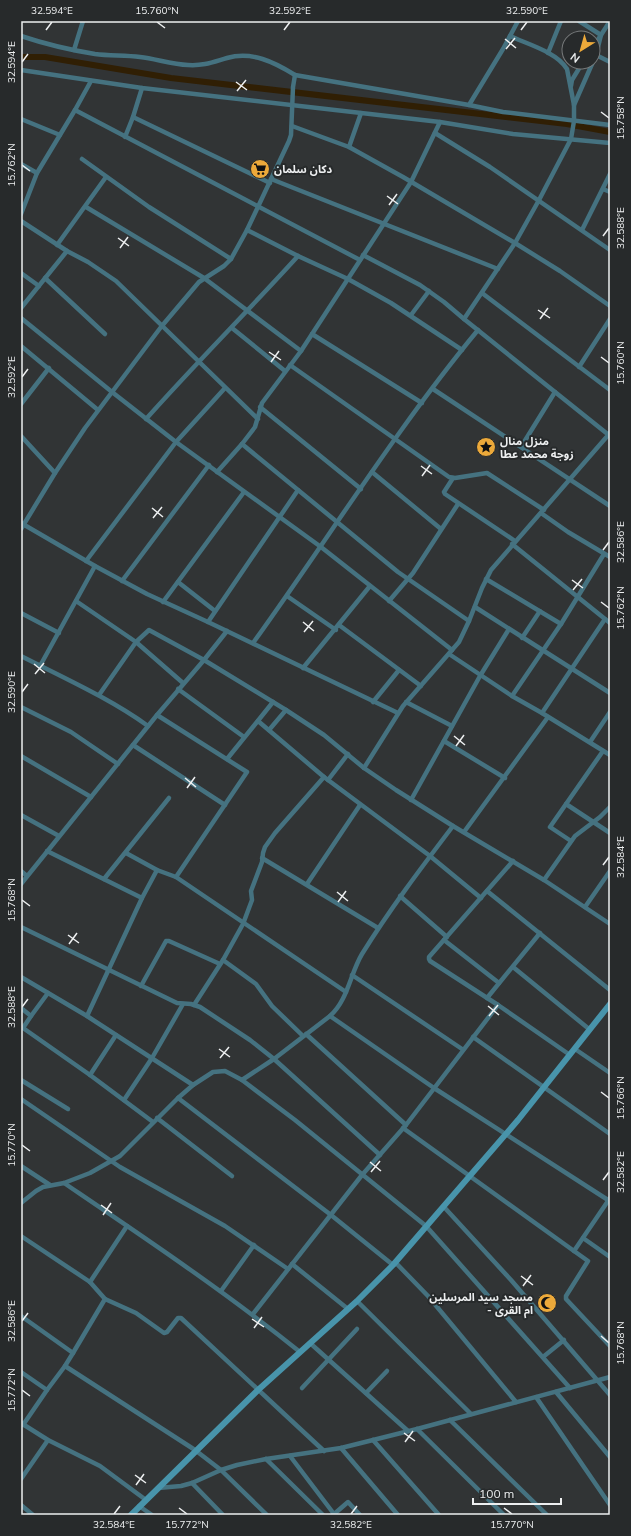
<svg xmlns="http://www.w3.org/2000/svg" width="631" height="1536" font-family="Mulish,'Noto Sans Arabic',sans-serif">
  <rect width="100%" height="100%" fill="#313435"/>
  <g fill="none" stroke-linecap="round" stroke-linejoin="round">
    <polyline stroke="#301f04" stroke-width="6" points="21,57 45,57 171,78 567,124 610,132"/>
    <g stroke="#457280" stroke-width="4.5">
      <polyline points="579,21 601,35 593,47"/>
      <polyline points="610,21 601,35 596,55 574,105 574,121 571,139 539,200 515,243 464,319 610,436"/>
      <path d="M21,36C45,44 70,50 95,54C110,56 125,55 140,57C156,59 172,64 188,65C204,66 213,62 227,58C252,51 274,62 295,75"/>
      <path d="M510,36C527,44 557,52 567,69L574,105"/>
      <polyline points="74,50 83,21"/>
      <polyline points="548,53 561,21"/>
      <polyline points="596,55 610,62"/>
      <polyline points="21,70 142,88 440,122 513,134 610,143"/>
      <polyline points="571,86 572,80 583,62"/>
      <polyline points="469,105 503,112 610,125"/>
      <polyline points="75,110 360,260"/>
      <polyline points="133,117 270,183"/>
      <polyline points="21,119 60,135"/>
      <polyline points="292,126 349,147 403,177 515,243 560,271 610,306"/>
      <polyline points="435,133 490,167 610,250"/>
      <polyline points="125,137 133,117 142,88"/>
      <polyline points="349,147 361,113"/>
      <polyline points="82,159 149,207 231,259"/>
      <polyline points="21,164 37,173"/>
      <polyline points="271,179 498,269"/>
      <polyline points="603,189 610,192"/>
      <polyline points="86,207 204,278 301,351"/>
      <polyline points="21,214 37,173 75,110 91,81"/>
      <polyline points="21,221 67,251 88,262 116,281 258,419"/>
      <polyline points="247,230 298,256 348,279 391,303 462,350"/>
      <polyline points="582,230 610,174"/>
      <polyline points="57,245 106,177"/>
      <polyline points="363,255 420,285 444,302 464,319"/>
      <polyline points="21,273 39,286"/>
      <polyline points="45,278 105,334"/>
      <polyline points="482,293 610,390"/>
      <polyline points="21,308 67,251"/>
      <polyline points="411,315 429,291"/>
      <polyline points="21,318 112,392 176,442 321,547 452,650"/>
      <polyline points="232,328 285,371"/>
      <polyline points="312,334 422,403"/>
      <polyline points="21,346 98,410"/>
      <polyline points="290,365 449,477 455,478 487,473 544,510"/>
      <polyline points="579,367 610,319"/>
      <polyline points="433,389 610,506"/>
      <polyline points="21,404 49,368"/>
      <polyline points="260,407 361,489"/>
      <path d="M146,419C196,363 248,311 298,256"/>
      <polyline points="21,436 55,473"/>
      <polyline points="242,444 398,572 469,621"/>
      <polyline points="521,447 555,392"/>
      <polyline points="217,472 242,444 255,427 262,403 301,351 411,182 440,122"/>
      <polyline points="372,472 441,529"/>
      <polyline points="453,478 444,492 445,494 515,541"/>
      <polyline points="541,513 568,532 610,557"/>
      <polyline points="21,523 95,566 147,594 208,622 398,713"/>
      <polyline points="21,529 55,473 85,428 161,327 199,282 224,266 231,259 247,230 289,141 291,135 293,87 295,75 469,105 503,49 518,21"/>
      <polyline points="512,544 610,623"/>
      <polyline points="86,561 176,442 225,388"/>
      <polyline points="486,579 561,624"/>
      <polyline points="122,581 209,465"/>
      <polyline points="178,582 215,611"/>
      <polyline points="287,596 336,630"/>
      <polyline points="76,601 136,642 183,683"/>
      <polyline points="389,601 413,573 458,504"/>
      <polyline points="163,602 244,492"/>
      <polyline points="475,607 610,693"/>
      <polyline points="21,613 59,633"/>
      <polyline points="208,622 298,490"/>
      <polyline points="339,625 421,686"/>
      <polyline points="522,638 540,611"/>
      <path d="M253,643C328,539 396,429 478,330"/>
      <polyline points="449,654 512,696 542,713 610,755"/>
      <path d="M21,656C64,678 109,698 148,726"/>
      <polyline points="40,666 95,566"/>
      <polyline points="303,668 370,586"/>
      <polyline points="178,689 244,737"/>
      <polyline points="99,695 136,642 149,630 204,660 227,631"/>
      <polyline points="512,696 561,624 604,554"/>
      <polyline points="373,702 399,670"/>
      <polyline points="406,702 452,726"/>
      <polyline points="21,707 71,732 118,764"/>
      <polyline points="542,713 605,619"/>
      <polyline points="157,715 247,772 176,877 346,992"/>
      <polyline points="258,721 324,777 430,856 481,898"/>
      <polyline points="269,730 286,710"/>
      <polyline points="444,741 505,778"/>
      <polyline points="590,742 610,712"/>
      <polyline points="133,745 225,805"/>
      <polyline points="21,756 91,797"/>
      <polyline points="227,759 273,702"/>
      <polyline points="364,768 403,706 459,642 469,621 482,588 491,570 610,433"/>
      <polyline points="328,780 348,754"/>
      <polyline points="411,800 480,676 509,629"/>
      <polyline points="566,804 610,833"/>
      <polyline points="21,815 59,836"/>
      <polyline points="464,832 548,717"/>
      <polyline points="571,841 550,827 603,751"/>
      <polyline points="47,851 142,898"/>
      <polyline points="126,853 157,870"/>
      <polyline points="262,858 378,928"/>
      <polyline points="513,861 429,957 429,959 430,961 498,1005 570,1055"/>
      <polyline points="21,871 27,876"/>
      <polyline points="104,879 169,798"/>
      <polyline points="544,880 575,836 600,817 610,807"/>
      <polyline points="21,884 157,715 204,660 286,710 324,735 364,768 396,790 453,826 544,880 610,924"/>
      <polyline points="307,884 360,805"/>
      <polyline points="487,891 610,990"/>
      <polyline points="400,896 447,937"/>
      <polyline points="585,907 610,871"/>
      <polyline points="21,927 177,1003 191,1004 200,1007 250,1040 274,1059 380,1155"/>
      <polyline points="444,940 499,983"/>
      <polyline points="223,960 256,984 272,1006 303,1036"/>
      <polyline points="513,967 589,1029"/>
      <polyline points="352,975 462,1049"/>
      <polyline points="21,977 87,1016 193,1085"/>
      <polyline points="141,986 166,941 169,941 220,964"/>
      <polyline points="487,998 540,933"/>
      <polyline points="194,1005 223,960 243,924 252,900 251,891 262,862 263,853 265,847 275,833 324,777"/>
      <polyline points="21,1008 31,1016 23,1028 90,1075 153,1122"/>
      <polyline points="31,1016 48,993"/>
      <polyline points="87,1016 142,898 157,870 176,877"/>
      <polyline points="330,1016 434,1088 608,1200"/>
      <polyline points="306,1034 406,1125"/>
      <polyline points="473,1037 610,1134"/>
      <polyline points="575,1049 610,1073"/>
      <polyline points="90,1075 116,1035"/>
      <polyline points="21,1080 68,1109"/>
      <polyline points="242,1080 295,1120 426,1226 570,1388"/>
      <polyline points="178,1098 331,1215 393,1265"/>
      <polyline points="21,1099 120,1167 225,1226 288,1269"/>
      <polyline points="124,1100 152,1058 183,1004"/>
      <polyline points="157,1118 232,1176"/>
      <polyline points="403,1128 574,1251 610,1198"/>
      <polyline points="21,1166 50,1185"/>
      <path d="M64,1183C145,1238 224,1291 300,1352"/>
      <path d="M21,1203L36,1191L43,1187L64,1183L90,1173L120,1156L178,1098L193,1085L213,1072L225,1071L242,1080L274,1059L330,1016C348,1000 350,974 362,954C390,909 421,868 453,826"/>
      <polyline points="444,1207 511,1280 610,1395"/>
      <polyline points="21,1236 90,1282 105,1299 136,1313 164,1333 167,1332 178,1318 181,1318 324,1451"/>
      <polyline points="583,1238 610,1257"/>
      <polyline points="574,1251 588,1261 566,1296 566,1299 610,1346"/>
      <polyline points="395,1262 428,1296 516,1402"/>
      <polyline points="292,1264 348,1309"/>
      <polyline points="90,1282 127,1226"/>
      <polyline points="221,1291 254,1245"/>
      <polyline points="357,1301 471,1414"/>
      <polyline points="253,1314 362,1175 406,1125 498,1005"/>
      <polyline points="21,1316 73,1353 65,1366 195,1450 221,1470 267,1515"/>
      <polyline points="310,1343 408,1431"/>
      <polyline points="73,1353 105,1299"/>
      <polyline points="543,1357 564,1340"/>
      <polyline points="21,1372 47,1390 65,1366"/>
      <polyline points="302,1388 357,1329"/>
      <polyline points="556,1392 610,1457"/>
      <polyline points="366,1393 387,1371"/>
      <polyline points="536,1397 610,1505"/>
      <polyline points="450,1420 547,1515"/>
      <polyline points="21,1423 48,1440 100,1466 146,1500"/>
      <polyline points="23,1425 47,1390"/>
      <polyline points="417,1429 504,1515"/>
      <polyline points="373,1440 439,1515"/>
      <polyline points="341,1448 398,1515"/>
      <polyline points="290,1456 334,1514"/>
      <polyline points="266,1459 323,1515"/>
      <polyline points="21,1479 48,1440"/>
      <polyline points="192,1483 223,1515"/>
      <polyline points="158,1488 181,1486 192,1483 221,1470 237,1465 266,1459 341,1448 417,1429 610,1377"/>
      <polyline points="21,1505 33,1515"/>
      <polyline points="139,1506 152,1515"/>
      <polyline points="333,1515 348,1502 360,1515"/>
    </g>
    <polyline stroke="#4894ab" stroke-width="6" points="131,1515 258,1390 357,1301 393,1265 518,1120 610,1004"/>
  </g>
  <path fill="none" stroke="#edeff0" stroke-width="1.5" d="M157,22L165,28M46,30L52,22M284,30L290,22M521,30L527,22M505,39L516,48M506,49L515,38M22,62L28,54M236,82L247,90M237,91L246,80M601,112L609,118M22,165L30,171M387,196L398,204M389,205L397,194M603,236L609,228M118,238L129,246M120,248L128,237M538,310L550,318M540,319L548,308M269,352L281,360M601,357L609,363M271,362L279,351M22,377L28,369M421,466L432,474M422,476L430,465M152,508L163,517M153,518L162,507M603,550L609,542M572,580L583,588M573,590L582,579M601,602L609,608M303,622L314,631M304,632L313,621M34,664L45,673M35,674L44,663M22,692L28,684M454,736L465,745M456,746L464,735M185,778L196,787M187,788L195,777M603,865L609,857M337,892L348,901M22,900L30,906M338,902L346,891M68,935L79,943M69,944L77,933M488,1006L499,1015M22,1007L28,999M489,1016L498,1005M219,1049L230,1057M220,1058L229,1047M601,1092L609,1098M22,1145L30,1151M370,1162L381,1171M371,1172L380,1161M603,1180L609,1172M101,1205L112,1213M103,1215L111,1203M521,1276L533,1285M523,1286L531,1275M252,1319L264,1327M22,1321L28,1313M254,1328L262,1317M601,1336L609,1343M22,1390L30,1396M404,1433L415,1441M405,1442L413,1431M135,1475L146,1483M136,1485L144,1474M179,1508L187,1514M504,1508L512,1514M114,1514L120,1506M351,1514L357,1506"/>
  <defs>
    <g id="supermarket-disc" transform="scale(1)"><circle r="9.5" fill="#eca93a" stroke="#272a2b"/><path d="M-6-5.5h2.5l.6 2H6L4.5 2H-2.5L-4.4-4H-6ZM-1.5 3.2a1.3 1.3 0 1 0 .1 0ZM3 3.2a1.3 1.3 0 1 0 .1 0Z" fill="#111"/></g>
    <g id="sight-disc" transform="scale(1)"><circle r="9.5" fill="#eca93a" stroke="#272a2b"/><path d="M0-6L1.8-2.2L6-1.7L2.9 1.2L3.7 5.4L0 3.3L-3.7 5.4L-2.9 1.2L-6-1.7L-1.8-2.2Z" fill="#111"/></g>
    <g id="mosque-disc" transform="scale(1)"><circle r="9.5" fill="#eca93a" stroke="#272a2b"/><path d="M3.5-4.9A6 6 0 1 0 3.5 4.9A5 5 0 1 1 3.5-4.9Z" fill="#111"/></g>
  </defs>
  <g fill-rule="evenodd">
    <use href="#supermarket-disc" x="260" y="169"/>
    <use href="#sight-disc" x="486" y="447"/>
    <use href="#mosque-disc" x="547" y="1303"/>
  </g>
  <g text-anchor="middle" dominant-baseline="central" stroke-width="4" stroke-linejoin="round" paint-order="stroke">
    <g font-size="11" font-weight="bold" fill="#edeff0" stroke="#272a2b" text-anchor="start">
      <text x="274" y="169">دكان سلمان</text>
      <text x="500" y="441">منزل منال<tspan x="500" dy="13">زوجة محمد عطا</tspan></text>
      <text x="533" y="1297" text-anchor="end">مسجد سيد المرسلين<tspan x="533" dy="13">- ام القرى</tspan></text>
    </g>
  </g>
  <rect width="631" height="1536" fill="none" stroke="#272a2b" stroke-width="44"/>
  <g transform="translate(581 50) rotate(217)"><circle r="19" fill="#272a2b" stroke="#76797a"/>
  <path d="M0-3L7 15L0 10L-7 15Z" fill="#eca93a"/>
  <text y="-6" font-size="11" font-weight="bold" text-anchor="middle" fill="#edeff0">N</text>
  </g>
  <path d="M473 1498v6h88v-6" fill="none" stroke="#edeff0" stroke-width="2"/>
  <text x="479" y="1498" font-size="12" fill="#edeff0" stroke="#272a2b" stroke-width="3" paint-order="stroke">100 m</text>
  <rect x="22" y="22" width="587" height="1492" fill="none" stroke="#edeff0" stroke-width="1.5"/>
  <g font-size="10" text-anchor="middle" fill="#edeff0">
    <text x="52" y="14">32.594°E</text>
    <text x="157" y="14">15.760°N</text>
    <text x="290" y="14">32.592°E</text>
    <text x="527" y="14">32.590°E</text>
    <text transform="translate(11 62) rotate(-90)" y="4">32.594°E</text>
    <text transform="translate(620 118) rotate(-90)" y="4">15.758°N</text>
    <text transform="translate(11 165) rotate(-90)" y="4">15.762°N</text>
    <text transform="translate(620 228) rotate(-90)" y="4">32.588°E</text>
    <text transform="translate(620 363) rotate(-90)" y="4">15.760°N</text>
    <text transform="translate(11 377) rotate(-90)" y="4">32.592°E</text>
    <text transform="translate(620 542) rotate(-90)" y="4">32.586°E</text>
    <text transform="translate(620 608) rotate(-90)" y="4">15.762°N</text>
    <text transform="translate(11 692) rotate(-90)" y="4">32.590°E</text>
    <text transform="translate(620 857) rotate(-90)" y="4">32.584°E</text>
    <text transform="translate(11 900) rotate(-90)" y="4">15.768°N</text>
    <text transform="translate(11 1007) rotate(-90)" y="4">32.588°E</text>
    <text transform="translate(620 1098) rotate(-90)" y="4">15.766°N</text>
    <text transform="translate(11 1145) rotate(-90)" y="4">15.770°N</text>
    <text transform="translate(620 1172) rotate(-90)" y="4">32.582°E</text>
    <text transform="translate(11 1321) rotate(-90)" y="4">32.586°E</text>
    <text transform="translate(620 1343) rotate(-90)" y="4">15.768°N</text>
    <text transform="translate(11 1390) rotate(-90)" y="4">15.772°N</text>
    <text x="114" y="1528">32.584°E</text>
    <text x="187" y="1528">15.772°N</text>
    <text x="351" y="1528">32.582°E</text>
    <text x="512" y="1528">15.770°N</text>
  </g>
</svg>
